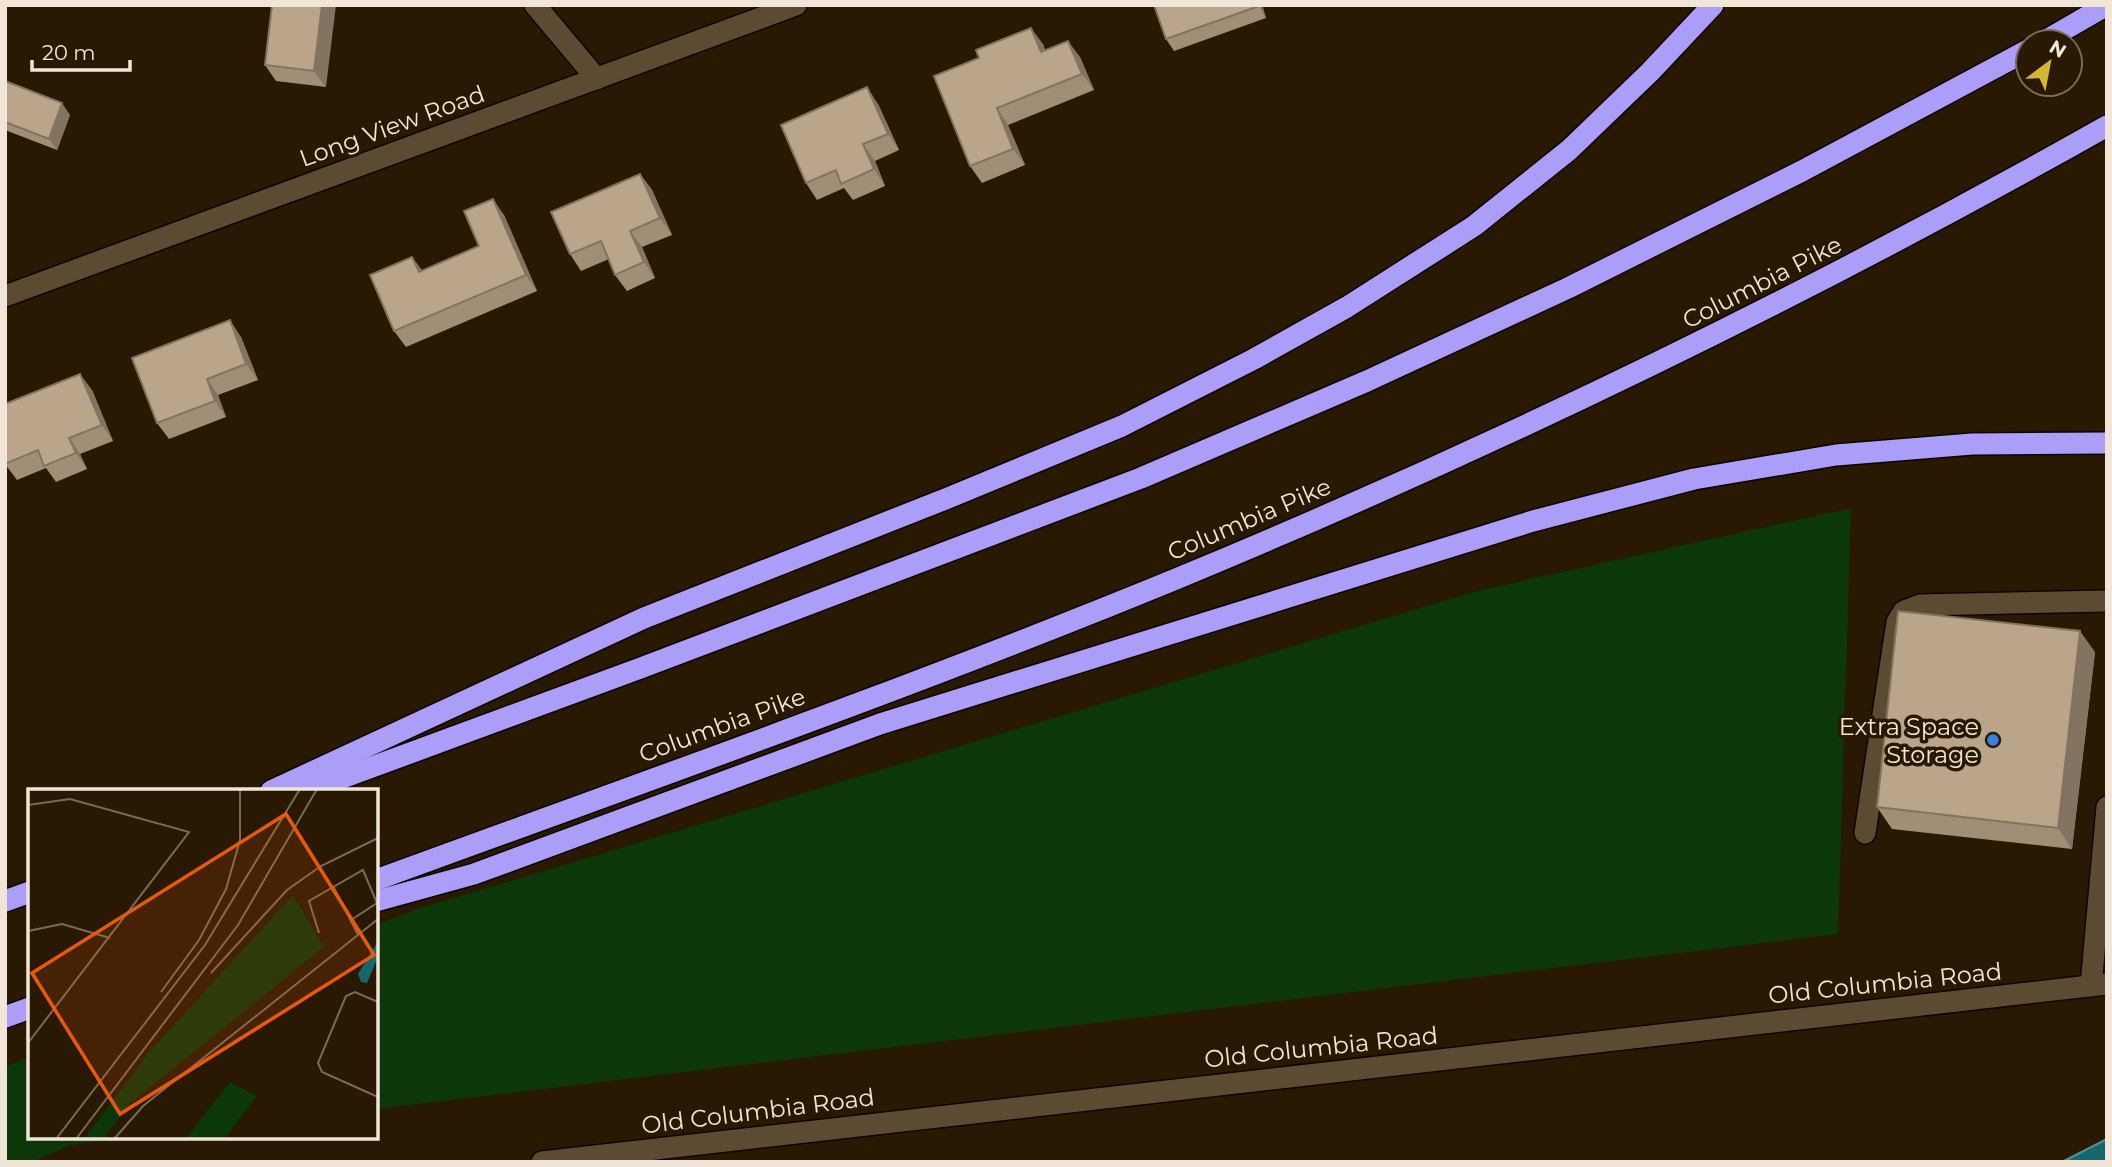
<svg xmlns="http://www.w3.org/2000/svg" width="2112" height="1167" font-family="Montserrat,sans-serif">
  <rect width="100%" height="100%" fill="#291902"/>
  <g fill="#0c3709">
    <polygon points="1851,508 1838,934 376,1109 376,925 417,909 1477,591"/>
    <polygon points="30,1057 30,1137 137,1137 70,1145 32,1162 5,1162 5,1066"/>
  </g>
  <polygon fill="#15676e" stroke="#578d8e" stroke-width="2" points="2107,1139 2107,1162 2062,1162"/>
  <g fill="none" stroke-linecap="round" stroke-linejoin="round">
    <g stroke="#110400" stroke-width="24">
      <g id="minor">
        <polyline points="535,5 597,79"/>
        <polyline points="5,296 796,5"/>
        <polyline points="1865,833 1897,622 1904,611 1920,605 2107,601"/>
        <polyline points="2091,986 2107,807"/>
        <polyline points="542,1162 2107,984"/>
      </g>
    </g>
    <g stroke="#110400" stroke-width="24">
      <g id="highway">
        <polyline points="2043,42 2107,5"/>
        <polyline points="271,791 644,618 948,498 1122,426 1254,359 1347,307 1474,226 1569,150 1650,72 1713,5"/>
        <polyline points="307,791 638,669 1141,478 1367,381 1568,288 1802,171 2028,50"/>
        <path d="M376,880C644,782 913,687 1176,579C1495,447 1806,296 2107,126"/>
        <polyline points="5,901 30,892"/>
        <polyline points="376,901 474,874 880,724 1533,521 1694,479 1836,455 1972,444 2107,443"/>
        <polyline points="5,1017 30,1008"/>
      </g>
    </g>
    <use href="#minor" stroke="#5c4a32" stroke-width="21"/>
    <use href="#highway" stroke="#aa9ef9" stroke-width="21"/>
  </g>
  <g fill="#a08e77">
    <polygon points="272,5 326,87 276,81 265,65"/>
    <polygon points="1154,5 1262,5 1266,18 1174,51 1166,39"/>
    <polygon points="1043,44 1045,50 1080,57 1094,90 1008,125 1025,165 982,183 970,166 934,76"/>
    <polygon points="5,81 70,115 57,150 5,130"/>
    <polygon points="878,104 899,150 875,161 885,186 853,200 844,188 817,200 806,183"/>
    <polygon points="640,174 652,190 672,235 642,247 655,278 627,291 615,275 609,259 581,271 570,254"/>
    <polygon points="504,215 537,291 406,347 394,331 412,257 422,271 479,246"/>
    <polygon points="241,337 258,380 218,395 226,417 169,439 157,423"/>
    <polygon points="92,390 113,441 80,454 87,469 56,482 46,468 17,480 5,464"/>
    <polygon points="2095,652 2072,849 1892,829 1877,807"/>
  </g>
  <g fill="#827461">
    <polygon points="322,5 336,5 326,87 314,71"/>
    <polygon points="1258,5 1262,5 1266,18 1259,6"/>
    <polygon points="1031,28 1043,44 1052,68 1041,52"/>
    <polygon points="1068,41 1080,57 1094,90 1082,74"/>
    <polygon points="867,87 878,104 899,150 888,134"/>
    <polygon points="62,103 70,115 57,150 49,139"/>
    <polygon points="997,108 1008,125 1025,165 1013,149"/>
    <polygon points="863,144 875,161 885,186 874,169"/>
    <polygon points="640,174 652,190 672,235 660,218"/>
    <polygon points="493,199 504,215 537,291 526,275"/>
    <polygon points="630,231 642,247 655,278 644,262"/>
    <polygon points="412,257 424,273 419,272"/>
    <polygon points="230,320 241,337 258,380 246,364"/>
    <polygon points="80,374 92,390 113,441 102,425"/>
    <polygon points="207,379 218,395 226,417 215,401"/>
    <polygon points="69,438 80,454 87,469 76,453"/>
    <polygon points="2080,631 2095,652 2072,849 2058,828"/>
  </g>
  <g fill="#baa58a" stroke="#827461" stroke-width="2">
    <polygon points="272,5 322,5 314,71 265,65"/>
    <polygon points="1154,5 1258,5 1259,6 1166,39"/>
    <polygon points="1031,28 1041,52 1068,41 1082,74 997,108 1013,149 970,166 934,76 979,58 976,50"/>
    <polygon points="5,81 62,103 49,139 5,122"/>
    <polygon points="867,87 888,134 863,144 874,169 841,184 836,170 806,183 781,125"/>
    <polygon points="640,174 660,218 630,231 644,262 615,275 601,241 570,254 551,212"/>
    <polygon points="493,199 526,275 394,331 370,275 412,257 419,272 479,246 464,211"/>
    <polygon points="230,320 246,364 207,379 215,401 157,423 132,358"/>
    <polygon points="80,374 102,425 69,438 76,453 44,466 38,450 5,464 5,404"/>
    <polygon points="1898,611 2080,631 2058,828 1877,807"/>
  </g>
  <circle fill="#3f7fe0" stroke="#291902" stroke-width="2.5" cx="1993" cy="740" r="7"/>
  <g text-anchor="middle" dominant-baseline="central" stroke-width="7" stroke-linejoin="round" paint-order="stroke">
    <g font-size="24" fill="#f0e5d7" stroke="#291902">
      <text transform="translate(392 126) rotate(-20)">Long View Road</text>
      <text transform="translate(1762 282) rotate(-27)">Columbia Pike</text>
      <text transform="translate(1249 519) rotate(-23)">Columbia Pike</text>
      <text transform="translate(722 725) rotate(-20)">Columbia Pike</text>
      <text transform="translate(1885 983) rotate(-6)">Old Columbia Road</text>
      <text transform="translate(1321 1047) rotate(-6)">Old Columbia Road</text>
      <text transform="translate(758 1111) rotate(-7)">Old Columbia Road</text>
    </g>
    <g font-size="24" fill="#f0e5d7" stroke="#291902" text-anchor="end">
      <text x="1979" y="726">Extra Space<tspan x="1979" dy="28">Storage</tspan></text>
    </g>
  </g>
  <g transform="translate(28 789)">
    <rect width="350" height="350" fill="#291902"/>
    <path d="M265,106L296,158L99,317L76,350H56L122,262ZM202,293L229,307L196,350H157Z" fill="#0c3709"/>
    <path d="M350,152V168L339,194L333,193L330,185Z" fill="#15676e"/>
    <path fill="none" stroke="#796b57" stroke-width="2" d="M0,16L42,10L161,43L0,254M305,97L330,146M0,142L34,135L82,149M291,144L281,112L335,81L349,114L323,131M183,184L259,101L293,77L350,49M133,203L171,151L198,100L212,51V0M350,213L327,203L318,207L290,274L294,283L350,308M28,350L177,156L272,0M48,350L210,136L289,0M86,350L115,317L350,130"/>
    <path fill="#e8590c" fill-opacity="0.15" stroke="#e8590c" stroke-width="3.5" d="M258,25L346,166L92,325L4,184Z"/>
    <rect width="350" height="350" fill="none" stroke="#f0e5d7" stroke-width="3.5"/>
  </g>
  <rect width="2112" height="1167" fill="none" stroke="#f0e5d7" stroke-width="14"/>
  <g transform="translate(2049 63) rotate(32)"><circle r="33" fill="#291902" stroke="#796b57" stroke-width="2"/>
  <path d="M0-5L12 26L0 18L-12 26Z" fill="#d6b534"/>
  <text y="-10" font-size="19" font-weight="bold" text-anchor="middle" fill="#f0e5d7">N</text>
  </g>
  <path d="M32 60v10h98v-10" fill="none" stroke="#f0e5d7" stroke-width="3.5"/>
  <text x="42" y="60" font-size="21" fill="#f0e5d7" stroke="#291902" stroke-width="5" paint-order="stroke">20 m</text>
</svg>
